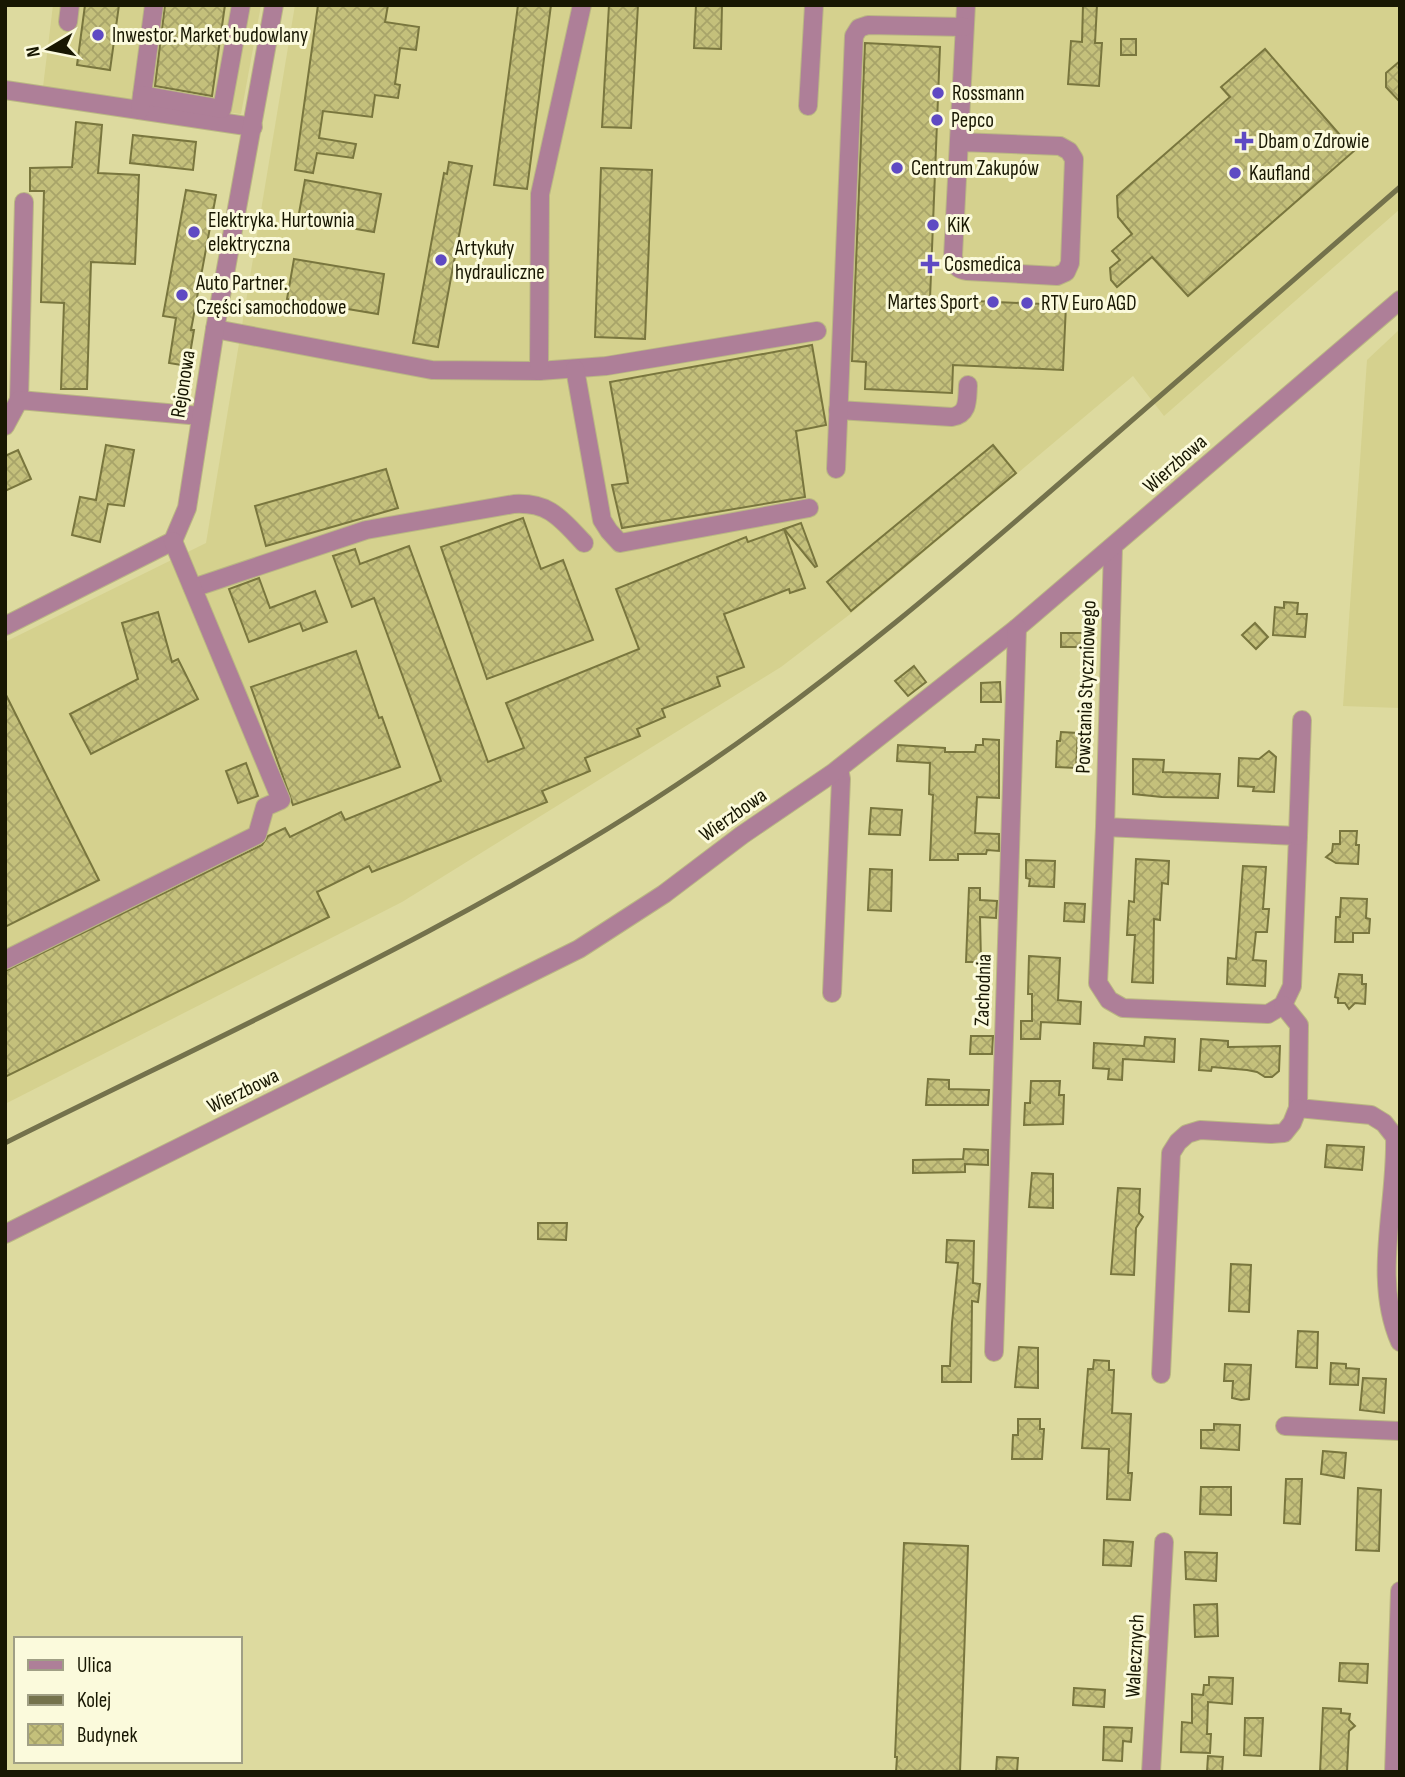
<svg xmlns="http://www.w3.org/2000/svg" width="1405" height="1777" font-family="'Sofia Sans Condensed',sans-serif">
  <defs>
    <pattern id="building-cross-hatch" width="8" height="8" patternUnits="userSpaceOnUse" patternTransform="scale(1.75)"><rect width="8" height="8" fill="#c4c07b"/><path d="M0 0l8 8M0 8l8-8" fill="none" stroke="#a8a469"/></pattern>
  </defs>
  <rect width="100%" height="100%" fill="#ddda9f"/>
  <g fill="#d5d18e">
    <polygon points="53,5 261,5 241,114 43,87"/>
    <polygon points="295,5 1400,5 1400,209 1164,416 1133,376 849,615 781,667 402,902 5,1104 5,642 206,543"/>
    <polygon points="1400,329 1400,708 1343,706 1367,360"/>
  </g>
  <g fill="url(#building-cross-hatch)" stroke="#79763e" stroke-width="2">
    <polygon points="85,5 119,5 110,70 77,65"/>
    <polygon points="165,5 225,5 212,96 155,86"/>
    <polygon points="318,5 388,5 385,22 419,27 416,50 400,48 395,84 400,85 398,98 375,95 372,117 323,111 319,138 356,144 353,158 317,153 313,173 295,170"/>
    <polygon points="518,5 551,5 527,189 494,185"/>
    <polygon points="609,5 638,5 631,128 602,127"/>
    <polygon points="696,5 722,5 721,49 694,48"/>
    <polygon points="1083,5 1097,5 1095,43 1102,43 1099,86 1068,84 1071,41 1082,42"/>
    <rect x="1121" y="39" width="15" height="16"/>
    <polygon points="865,43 940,47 930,299 1066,305 1063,370 953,365 952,393 865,389 866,362 852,361"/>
    <polygon points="1265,49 1354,151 1188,296 1152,257 1117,287 1111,280 1110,268 1120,260 1112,251 1132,234 1118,217 1117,196 1230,97 1221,87"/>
    <polygon points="1400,61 1400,102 1386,87 1386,73"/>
    <polygon points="76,122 102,125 98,173 139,175 135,264 91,262 87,389 61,389 64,303 41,302 44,191 30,191 30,168 72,167"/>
    <polygon points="133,135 196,142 193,170 130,163"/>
    <polygon points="449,162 472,166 438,347 413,343 444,173 447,174"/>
    <polygon points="601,168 652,170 645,339 595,337"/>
    <polygon points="305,180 381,194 374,232 298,219"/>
    <polygon points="186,190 216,195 191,330 194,330 188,366 169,363 176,318 163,316"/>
    <polygon points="294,259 384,274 378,314 287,299"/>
    <polygon points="812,345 826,425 796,431 805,497 622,528 612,485 628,483 610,382"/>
    <polygon points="106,445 134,450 124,506 108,504 100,542 72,535 80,497 96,500"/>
    <polygon points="993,445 1016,473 851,611 827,582"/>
    <polygon points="18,450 31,479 5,491 5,456"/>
    <polygon points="386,469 398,508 266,546 255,506"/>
    <polygon points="523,518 541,569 563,560 593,640 487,679 441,547"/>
    <polygon points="801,523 817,566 815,567 784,529"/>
    <polygon points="784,529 805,588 790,593 789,589 724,614 744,667 717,677 720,686 662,709 665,717 637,729 640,736 585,758 590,771 542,791 547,802 372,872 369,866 317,892 329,917 5,1077 5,971 262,845 268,836 285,828 290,837 341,812 345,820 441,781 374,598 352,607 333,556 355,549 360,564 409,546 488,762 524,748 506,703 639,649 616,589 746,537 748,542"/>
    <polygon points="259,578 270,608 315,591 327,622 303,631 300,623 249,642 229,589"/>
    <polygon points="1284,602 1298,603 1297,614 1307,614 1305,637 1273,635 1275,607 1284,608"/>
    <polygon points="158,612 172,662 178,659 198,699 91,754 70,714 138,679 122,623"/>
    <polygon points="1255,623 1268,637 1256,649 1242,635"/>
    <rect x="1061" y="633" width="25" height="14"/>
    <polygon points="356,651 379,718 382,717 400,767 293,805 251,687"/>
    <polygon points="914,666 926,682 908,696 895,681"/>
    <polygon points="1000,682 1001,702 981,702 981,683"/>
    <polygon points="5,693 99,880 5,927"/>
    <polygon points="1061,732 1078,733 1076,768 1056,767 1057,741 1060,741"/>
    <polygon points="983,739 999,740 999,798 977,797 975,833 999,834 999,851 987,850 986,854 958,854 958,860 930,860 933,795 929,794 930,763 897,761 898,745 945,748 945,752 975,752 976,745 983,745"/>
    <polygon points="1269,751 1276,757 1274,792 1253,791 1254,787 1238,786 1239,758 1259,759"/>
    <polygon points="1133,759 1164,760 1163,772 1220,774 1218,798 1162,797 1133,794"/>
    <polygon points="246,763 258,796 238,803 226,771"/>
    <polygon points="871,808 902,810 900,835 869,834"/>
    <polygon points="1340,831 1357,831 1356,845 1359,845 1358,864 1336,863 1326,857 1332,852 1333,844 1340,844"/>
    <polygon points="1136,859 1169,861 1168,884 1162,883 1160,920 1154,919 1153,983 1132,982 1135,935 1127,935 1129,901 1134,902"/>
    <polygon points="1026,860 1055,861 1054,887 1029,886 1030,879 1026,878"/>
    <polygon points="1243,866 1266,867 1263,909 1269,909 1267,932 1256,932 1253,960 1266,961 1265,986 1227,984 1228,958 1236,959"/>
    <polygon points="870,869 892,870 891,911 868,910"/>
    <polygon points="969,888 980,888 980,900 997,901 996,918 980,917 981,962 966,962"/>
    <polygon points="1341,898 1367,899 1366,918 1370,919 1369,933 1353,933 1353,942 1335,942 1336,917 1340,917"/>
    <polygon points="1065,903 1085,904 1084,922 1064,921"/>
    <polygon points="1029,956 1060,958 1058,1000 1081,1002 1080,1024 1041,1022 1040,1039 1021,1039 1021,1021 1032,1021 1032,994 1028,994"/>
    <polygon points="1339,974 1362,975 1362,984 1366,984 1365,1004 1355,1003 1349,1009 1345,1003 1338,1003 1338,998 1335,997"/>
    <polygon points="971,1036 993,1036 992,1054 970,1054"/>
    <polygon points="1145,1037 1175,1039 1174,1062 1123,1059 1122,1080 1108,1079 1109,1069 1093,1068 1094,1043 1144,1046"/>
    <polygon points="1201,1039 1228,1041 1228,1047 1280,1046 1279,1071 1272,1077 1265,1077 1257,1072 1247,1070 1212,1067 1211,1071 1199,1070"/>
    <polygon points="928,1079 949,1080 949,1089 989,1090 988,1105 926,1105"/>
    <polygon points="1031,1081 1060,1081 1059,1095 1064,1095 1063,1124 1024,1125 1025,1103 1030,1103"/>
    <polygon points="1327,1145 1364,1147 1362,1170 1325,1167"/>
    <polygon points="964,1149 988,1150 988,1165 965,1164 965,1172 913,1173 913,1160 963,1159"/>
    <polygon points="1032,1173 1053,1174 1053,1208 1029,1207"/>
    <polygon points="1118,1188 1140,1189 1139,1213 1143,1217 1136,1228 1134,1275 1111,1274"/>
    <polygon points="538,1223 567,1223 566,1240 538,1239"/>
    <polygon points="947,1240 974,1241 973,1283 980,1284 978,1302 972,1301 971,1382 942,1382 942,1366 950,1366 952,1323 958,1263 946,1262"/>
    <polygon points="1231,1264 1251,1265 1249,1312 1229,1311"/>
    <polygon points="1298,1331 1318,1332 1317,1368 1296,1367"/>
    <polygon points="1019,1347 1038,1348 1038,1388 1015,1387"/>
    <polygon points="1094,1360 1109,1361 1109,1370 1114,1370 1112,1413 1131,1414 1128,1473 1132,1473 1130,1500 1107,1499 1109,1449 1082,1448 1088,1369 1093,1369"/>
    <polygon points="1331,1363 1346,1364 1346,1368 1359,1369 1358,1385 1330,1384"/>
    <polygon points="1225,1364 1251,1365 1249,1399 1241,1400 1232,1398 1233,1381 1224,1381"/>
    <polygon points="1363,1378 1386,1379 1384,1413 1360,1410"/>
    <polygon points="1018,1419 1040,1419 1040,1429 1044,1429 1042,1459 1012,1459 1013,1435 1018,1435"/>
    <polygon points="1214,1424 1240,1425 1239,1450 1201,1448 1201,1430 1214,1430"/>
    <polygon points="1323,1451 1346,1453 1344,1478 1321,1474"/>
    <polygon points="1286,1479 1302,1479 1300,1524 1284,1523"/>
    <polygon points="1201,1487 1231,1487 1231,1515 1200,1514"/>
    <polygon points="1358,1488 1381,1490 1379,1551 1356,1550"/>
    <polygon points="1104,1540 1133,1542 1131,1566 1103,1565"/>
    <polygon points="904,1543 968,1546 960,1772 896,1772 897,1757 895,1757"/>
    <polygon points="1185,1552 1217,1553 1216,1581 1186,1579"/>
    <polygon points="1217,1604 1218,1636 1195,1637 1194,1605"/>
    <polygon points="1340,1663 1368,1664 1367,1683 1339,1681"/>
    <polygon points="1209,1677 1233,1678 1232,1704 1208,1702 1207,1734 1211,1734 1210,1753 1181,1752 1182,1722 1192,1723 1192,1694 1203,1695 1204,1685 1209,1685"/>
    <polygon points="1074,1688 1105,1690 1104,1707 1073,1705"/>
    <polygon points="1323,1708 1341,1709 1341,1713 1350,1714 1349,1720 1355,1726 1349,1731 1347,1772 1320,1772"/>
    <polygon points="1245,1718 1263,1718 1261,1756 1244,1755"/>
    <polygon points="1104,1727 1132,1728 1131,1742 1123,1741 1122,1761 1103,1760"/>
    <polygon points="1208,1756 1223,1757 1222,1772 1207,1772"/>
    <polygon points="997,1757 1018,1758 1017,1772 996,1772"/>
  </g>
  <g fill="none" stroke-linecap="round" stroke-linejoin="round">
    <g stroke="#bab783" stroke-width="20">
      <g id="minor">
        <polyline points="68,22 70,5"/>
        <polyline points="5,90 253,127"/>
        <polyline points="142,95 154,5"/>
        <polyline points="808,106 814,5"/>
        <polyline points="140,110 142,95 222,109 241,5"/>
        <path d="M959,142L1060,146L1069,151L1074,159L1070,263L1066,272L1057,276L967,271C958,270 954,265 953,256L966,5"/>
        <polyline points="215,329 432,370 539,371 606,366 817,331"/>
        <polyline points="575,369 602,520 609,531 620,543 809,508"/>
        <polyline points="539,371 540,194 582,5"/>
        <polyline points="19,400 24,202"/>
        <path d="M838,410L952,417C969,414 967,400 968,385"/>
        <polyline points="5,426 19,400 201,416"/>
        <polyline points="836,469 854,36 859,28 868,25 964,27"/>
        <path d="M193,588L366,530L514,504C550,502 561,519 584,543"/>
        <polyline points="5,626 173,541 187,508 215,329 274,5"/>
        <polyline points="1105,827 1298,836 1292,986 1283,1005 1268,1014 1123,1008 1109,1000 1098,983 1105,827 1113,548"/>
        <polyline points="1298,836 1302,720"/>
        <polyline points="5,960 257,835 265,807 281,800 173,541"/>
        <polyline points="832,993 841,779 839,769"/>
        <path d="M1283,1005L1299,1025L1298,1108L1371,1115L1384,1123L1395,1137C1397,1205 1372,1278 1400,1342"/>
        <polyline points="5,1234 579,949 664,894 742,835 833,773 1017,628 1400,300"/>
        <polyline points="994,1352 1017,628"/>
        <polyline points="1161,1374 1171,1153 1178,1142 1187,1134 1200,1130 1271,1134 1284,1133 1292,1123 1298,1108"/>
        <polyline points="1285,1426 1400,1431"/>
        <polyline points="1151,1772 1164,1542"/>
        <polyline points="1394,1772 1400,1591"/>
      </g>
    </g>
    <use href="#minor" stroke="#ae7f98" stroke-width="18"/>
    <path stroke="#74724c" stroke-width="5" d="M5,1143C239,1026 481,918 697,771C835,678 959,571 1084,462C1189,371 1295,279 1400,187"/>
  </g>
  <g fill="#5f4ac3" stroke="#fbfadc" stroke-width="2.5">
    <circle cx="98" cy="35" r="7"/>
    <circle cx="938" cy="93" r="7"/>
    <circle cx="937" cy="120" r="7"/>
    <path d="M1240.5 130.5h7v7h7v7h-7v7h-7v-7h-7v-7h7z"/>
    <circle cx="897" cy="168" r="7"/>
    <circle cx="1235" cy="173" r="7"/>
    <circle cx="933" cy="225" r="7"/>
    <circle cx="194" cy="232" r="7"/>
    <circle cx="441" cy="260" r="7"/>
    <path d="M926.5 253.5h7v7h7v7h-7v7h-7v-7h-7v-7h7z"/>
    <circle cx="182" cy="295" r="7"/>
    <circle cx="993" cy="302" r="7"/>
    <circle cx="1027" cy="303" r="7"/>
  </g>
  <g text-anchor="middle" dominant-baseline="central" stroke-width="6" stroke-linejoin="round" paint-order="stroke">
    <g font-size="21" fill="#181702" stroke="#fbfadc" text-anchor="start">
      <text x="112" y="35">Inwestor. Market budowlany</text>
      <text x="952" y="93">Rossmann</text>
      <text x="951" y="120">Pepco</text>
      <text x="1258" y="141">Dbam o Zdrowie</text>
      <text x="911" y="168">Centrum Zakupów</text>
      <text x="1249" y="173">Kaufland</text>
      <text x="208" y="220">Elektryka. Hurtownia<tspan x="208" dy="24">elektryczna</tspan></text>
      <text x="947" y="225">KiK</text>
      <text x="455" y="248">Artykuły<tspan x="455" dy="24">hydrauliczne</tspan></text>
      <text x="944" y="264">Cosmedica</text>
      <text x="196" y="283">Auto Partner.<tspan x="196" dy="24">Części samochodowe</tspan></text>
      <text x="979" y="302" text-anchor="end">Martes Sport</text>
      <text x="1041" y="303">RTV Euro AGD</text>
    </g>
    <g font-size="21" fill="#181702" stroke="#fbfadc">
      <text transform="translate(183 384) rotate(-81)">Rejonowa</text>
      <text transform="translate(1175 464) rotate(-41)">Wierzbowa</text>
      <text transform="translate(1086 687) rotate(-88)">Powstania Styczniowego</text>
      <text transform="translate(733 815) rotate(-35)">Wierzbowa</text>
      <text transform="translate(983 990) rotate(-88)">Zachodnia</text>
      <text transform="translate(243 1091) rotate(-26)">Wierzbowa</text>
      <text transform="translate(1135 1656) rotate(-87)">Walecznych</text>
    </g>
  </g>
  <rect width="1405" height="1777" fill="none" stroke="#181702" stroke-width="14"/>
  <rect x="14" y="1637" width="228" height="126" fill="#fbfadc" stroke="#a09f85" stroke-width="2"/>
  <rect x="28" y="1660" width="35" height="10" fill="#ae7f98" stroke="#a09f85" stroke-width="2"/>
  <text x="77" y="1672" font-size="21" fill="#181702">Ulica</text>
  <rect x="28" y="1695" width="35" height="10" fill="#74724c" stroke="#a09f85" stroke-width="2"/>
  <text x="77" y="1707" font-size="21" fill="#181702">Kolej</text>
  <rect x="28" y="1724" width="35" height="21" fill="url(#building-cross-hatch)" stroke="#a09f85" stroke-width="2"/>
  <text x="77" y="1742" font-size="21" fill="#181702">Budynek</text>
  <g transform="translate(49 49) rotate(260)" stroke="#fbfadc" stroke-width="5" paint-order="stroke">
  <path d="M0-5L12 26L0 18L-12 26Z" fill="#181702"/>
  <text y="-10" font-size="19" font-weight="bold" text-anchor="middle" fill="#181702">N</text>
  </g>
</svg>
